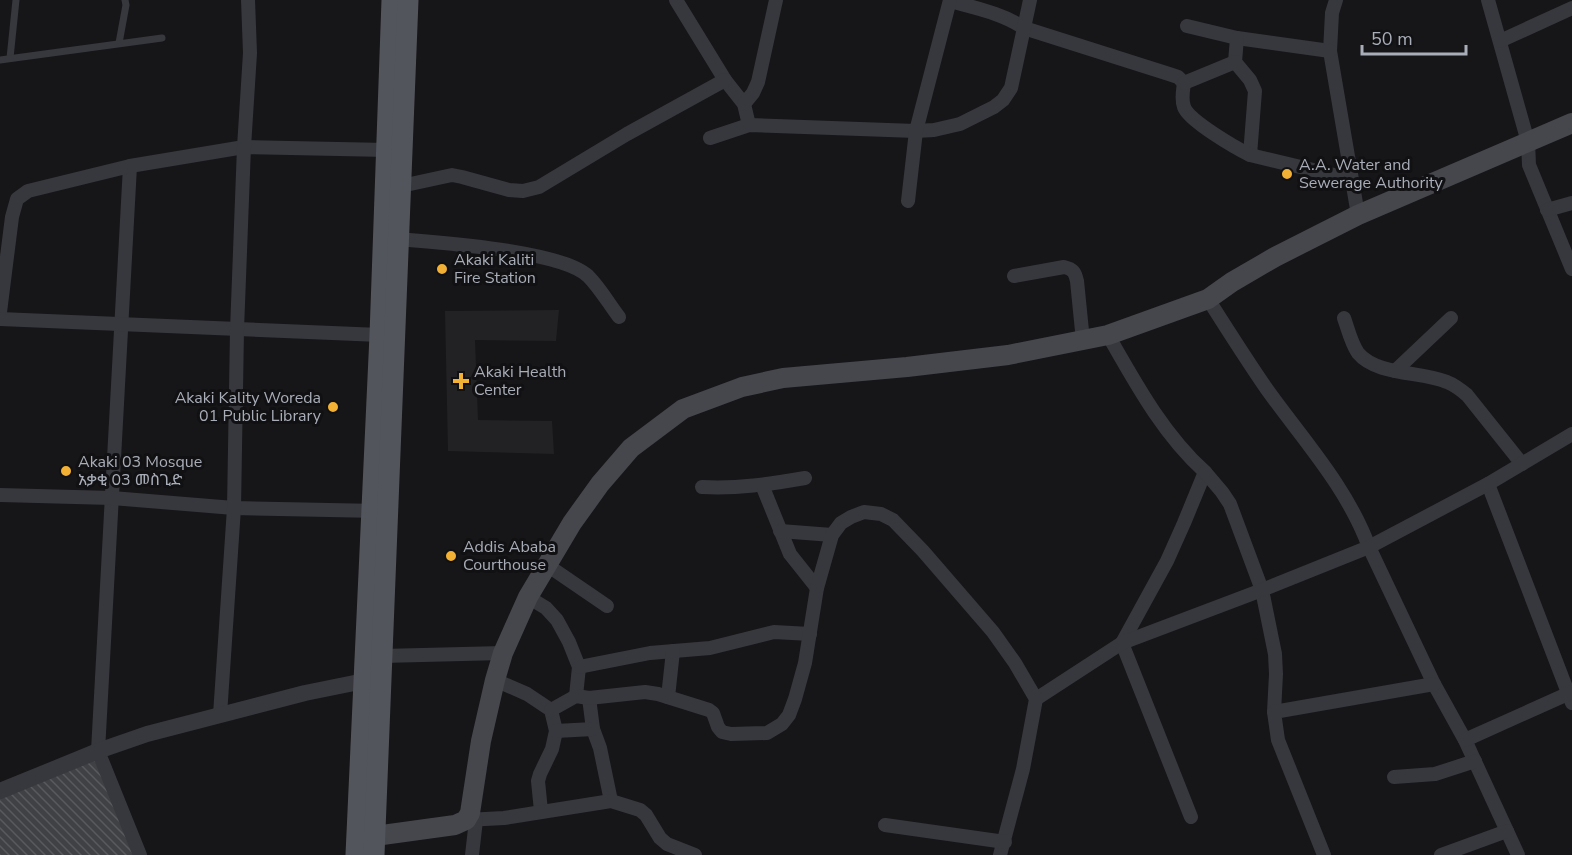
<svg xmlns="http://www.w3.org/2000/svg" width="1572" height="855" font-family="'Nunito Sans','Noto Sans Ethiopic',sans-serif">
  <defs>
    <pattern id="building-back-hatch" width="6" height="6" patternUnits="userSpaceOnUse" patternTransform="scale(1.5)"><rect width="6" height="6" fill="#404145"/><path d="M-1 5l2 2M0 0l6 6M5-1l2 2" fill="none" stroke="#595a5e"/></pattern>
  </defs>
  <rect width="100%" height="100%" fill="#161618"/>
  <polygon fill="#222225" points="559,310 556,341 475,340 478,420 552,421 554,454 448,451 445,311"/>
  <polygon fill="url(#building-back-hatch)" points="96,759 139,855 0,855 0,797"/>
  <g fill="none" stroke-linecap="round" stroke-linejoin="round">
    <g stroke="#37383d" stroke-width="7">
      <polyline points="119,43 126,5 125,0"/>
      <polyline points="10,58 16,0"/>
      <polyline points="0,60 162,38"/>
    </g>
    <g stroke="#37383d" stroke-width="14">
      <polyline points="676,0 725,80 744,104 749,125"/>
      <polyline points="1336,0 1332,13 1330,51 1358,215"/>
      <polyline points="1488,0 1528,142 1529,165 1572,269"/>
      <path d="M950,1C975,8 1002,13 1024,28L1169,74L1178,77L1184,83"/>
      <polyline points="1187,26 1237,38 1330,51"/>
      <polyline points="1237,38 1235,62 1250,80 1255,91 1250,155"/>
      <polyline points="1500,41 1572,8"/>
      <path d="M1184,83C1183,91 1181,99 1184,107C1189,121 1236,148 1250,155L1351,179"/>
      <polyline points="1184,83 1235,62"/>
      <polyline points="744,104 753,93 758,82 776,0"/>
      <polyline points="710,138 749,125 916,131 934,130 960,124 994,107 1003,100 1011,88 1030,0"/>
      <polyline points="130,166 98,751 140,855"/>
      <polyline points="401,186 452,175 462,177 509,190 523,191 539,187 627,134 725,80"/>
      <polyline points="908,201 916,131 950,0"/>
      <polyline points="1547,210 1572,203"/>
      <path d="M399,239C439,243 560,250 588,276C600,288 609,304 619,317"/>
      <path d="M1014,276L1064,267C1073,269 1075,272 1077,281L1083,341"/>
      <path d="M1208,299C1227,329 1246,359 1266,388C1303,440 1347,487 1369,547L1434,684L1465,740L1518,855"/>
      <polyline points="0,312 12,217 17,199 28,191 130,166 244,147 387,150"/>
      <path d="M1344,318C1348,329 1351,343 1358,353C1377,376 1422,371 1447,382C1455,385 1461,390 1467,395L1522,464"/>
      <polyline points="0,319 380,335"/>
      <path d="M1108,335C1136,384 1163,434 1205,472L1184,523L1167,561L1122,643L1191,817"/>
      <polyline points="1395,371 1451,318"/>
      <polyline points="1205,472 1222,492 1230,504 1262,590 1275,654 1276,674 1274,712"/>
      <polyline points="1488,484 1572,703"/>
      <polyline points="762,485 790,554 817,588"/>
      <path d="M702,487C737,489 770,484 805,478"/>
      <polyline points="0,495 112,498 234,508 379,511"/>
      <polyline points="780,531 832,535"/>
      <polyline points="547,565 607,606"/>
      <polyline points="528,597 546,608 557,620 569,642 579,667 576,696"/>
      <polyline points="382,656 503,653"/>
      <polyline points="579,667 650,653 710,648 774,632 810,634"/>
      <polyline points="495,680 527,694 551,710 556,731 552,749 540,774 538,781 541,811"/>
      <polyline points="668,697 673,651"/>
      <polyline points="589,698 593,729 600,748 611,801"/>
      <polyline points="1036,699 1122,643 1262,590 1369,547 1488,484 1572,434"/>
      <polyline points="551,710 576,696 589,698 645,692 658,694 709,710 713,713 718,727 722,732 731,734 767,733 782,724 789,715 795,699 805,663 817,588 832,535 841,523 851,517 864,512 881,514 893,520 923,551 993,632 1015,663 1036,699 1023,769 1000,855"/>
      <polyline points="220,715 234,508 237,330 244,147 250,53 248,0"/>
      <polyline points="556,731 593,729"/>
      <polyline points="1465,740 1572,692"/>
      <polyline points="1394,777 1435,774 1475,761"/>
      <polyline points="466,820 504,818 611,801 640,810 646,815 660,838 667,844 695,855"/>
      <polyline points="885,825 1005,842"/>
      <polyline points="472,855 476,820"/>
      <polyline points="1324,855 1278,740 1274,712 1434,684"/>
      <polyline points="1441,855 1507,831"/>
    </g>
    <polyline stroke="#37383d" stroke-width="16" points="0,791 98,751 147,734 305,693 374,679"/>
    <polyline stroke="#45474d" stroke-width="20" points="375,836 455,825 466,820 470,813 481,741 495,680 503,653 528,597 572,523 600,484 631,448 683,409 742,387 783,378 907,367 1008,355 1108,335 1208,299 1232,282 1275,257 1358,215 1572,123"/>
    <g stroke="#53555c" stroke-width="21">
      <polyline points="356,855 380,335 392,0"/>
      <polyline points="374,855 408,0"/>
    </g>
  </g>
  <g fill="#f2b134" stroke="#111113" stroke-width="2">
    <circle cx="1287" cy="174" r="6"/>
    <circle cx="442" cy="269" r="6"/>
    <path d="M458 372h6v6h6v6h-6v6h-6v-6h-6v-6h6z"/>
    <circle cx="333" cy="407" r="6"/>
    <circle cx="66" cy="471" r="6"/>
    <circle cx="451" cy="556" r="6"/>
  </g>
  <g text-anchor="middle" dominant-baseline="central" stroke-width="6" stroke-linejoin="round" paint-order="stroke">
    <g font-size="16" fill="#a8adb8" stroke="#111113" text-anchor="start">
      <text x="1299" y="165">A.A. Water and<tspan x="1299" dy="18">Sewerage Authority</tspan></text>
      <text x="454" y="260">Akaki Kaliti<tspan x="454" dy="18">Fire Station</tspan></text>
      <text x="474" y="372">Akaki Health<tspan x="474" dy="18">Center</tspan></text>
      <text x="321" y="398" text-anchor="end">Akaki Kality Woreda<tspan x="321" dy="18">01 Public Library</tspan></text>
      <text x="78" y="462">Akaki 03 Mosque<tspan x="78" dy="18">አቃቂ 03 መስጊድ</tspan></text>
      <text x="463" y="547">Addis Ababa<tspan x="463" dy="18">Courthouse</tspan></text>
    </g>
  </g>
  <path d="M1362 45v9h104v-9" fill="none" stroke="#a8adb8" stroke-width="3"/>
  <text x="1371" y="45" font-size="18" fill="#a8adb8" stroke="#111113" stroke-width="4.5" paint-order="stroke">50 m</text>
</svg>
